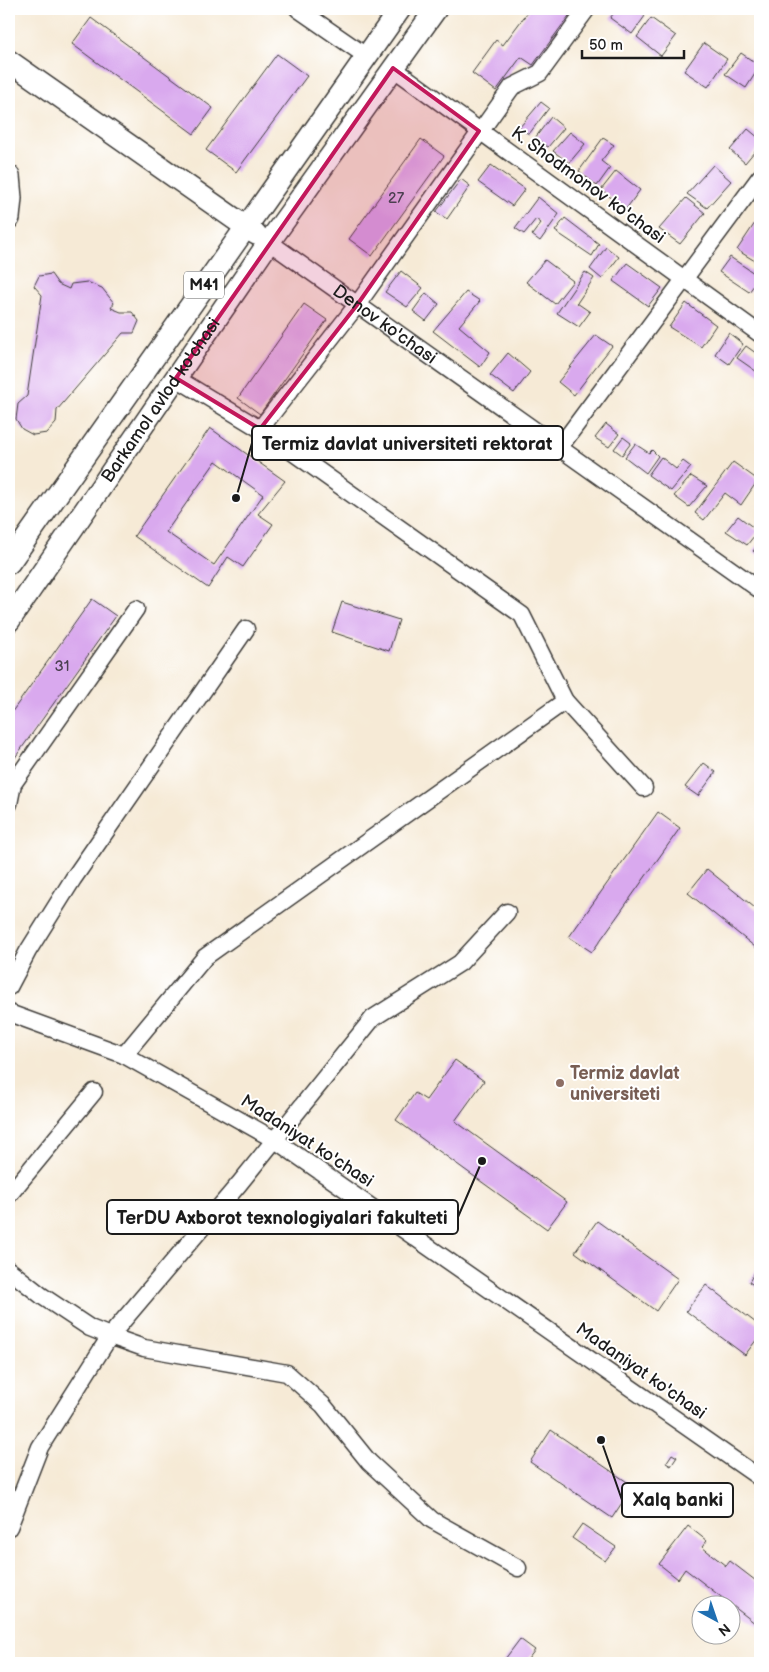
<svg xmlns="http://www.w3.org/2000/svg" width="769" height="1672" font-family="'Balsamiq Sans',sans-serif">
  <rect width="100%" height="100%" fill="#fff"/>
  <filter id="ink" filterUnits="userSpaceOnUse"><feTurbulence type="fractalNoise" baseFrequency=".02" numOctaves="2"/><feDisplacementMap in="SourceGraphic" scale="10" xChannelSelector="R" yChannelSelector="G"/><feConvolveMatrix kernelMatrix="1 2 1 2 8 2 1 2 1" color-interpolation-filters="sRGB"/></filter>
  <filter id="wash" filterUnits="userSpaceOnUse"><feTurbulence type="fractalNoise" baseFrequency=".0096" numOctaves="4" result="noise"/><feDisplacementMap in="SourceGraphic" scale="20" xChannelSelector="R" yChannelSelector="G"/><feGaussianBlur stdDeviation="1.12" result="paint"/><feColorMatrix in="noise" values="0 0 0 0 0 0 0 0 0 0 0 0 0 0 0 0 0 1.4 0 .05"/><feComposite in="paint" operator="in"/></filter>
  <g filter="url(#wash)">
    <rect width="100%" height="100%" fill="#f6ead6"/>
    <g id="blocks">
      <g fill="#d9a9ee" fill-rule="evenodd">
        <polygon points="530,9 574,9 533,65 521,57 496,91 472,73 496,40 503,45"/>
        <polygon points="617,9 636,9 645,16 632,34 610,18"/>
        <polygon points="750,9 760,9 760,18"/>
        <polygon points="91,18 213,108 194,134 72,44"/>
        <polygon points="651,18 676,36 661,56 637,37"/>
        <polygon points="704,43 727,59 708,87 684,71"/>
        <polygon points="741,53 760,66 746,88 725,74"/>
        <polygon points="277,54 307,76 236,172 206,150"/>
        <polygon points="541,102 549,108 529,134 519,128"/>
        <polygon points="551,117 564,128 548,147 535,138"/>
        <polygon points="748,129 760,139 760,145 745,163 730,150"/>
        <polygon points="570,132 585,144 569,163 553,151"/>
        <polygon points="603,138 614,145 601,161 610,168 597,186 579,171"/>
        <polygon points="421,139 444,156 372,256 349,239"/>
        <polygon points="491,165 525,189 512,206 478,182"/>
        <polygon points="713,165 731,181 707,208 687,194"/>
        <polygon points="616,171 640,190 626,209 601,190"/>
        <polygon points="461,179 470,186 447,219 436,212"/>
        <polygon points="538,197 559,214 540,241 532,235 541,223 536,219 524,234 515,228"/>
        <polygon points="686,198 705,213 680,244 659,229"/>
        <polygon points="565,218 599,244 592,256 555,231"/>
        <polygon points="755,223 760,226 760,254 755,261 737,250"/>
        <polygon points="606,247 619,257 602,279 590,269"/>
        <polygon points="730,257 760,277 749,292 719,272"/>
        <polygon points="545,260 573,281 555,304 526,282"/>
        <polygon points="627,263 662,288 648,306 613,281"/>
        <polygon points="401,271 423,288 407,307 385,292"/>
        <polygon points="585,272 594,278 577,303 590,312 579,327 557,313"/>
        <polygon points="51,274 58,284 69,289 71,284 87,282 102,288 114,303 111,308 121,312 132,312 139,321 134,333 123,333 57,410 56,423 47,433 33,435 22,429 16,419 18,404 27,396 42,295 34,286 39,276"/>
        <polygon points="466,292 480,301 459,326 490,352 480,367 433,331"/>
        <polygon points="426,293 439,304 426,321 413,311"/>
        <polygon points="686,303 716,325 701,347 669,327"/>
        <polygon points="304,304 327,320 260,414 238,398"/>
        <polygon points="729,333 743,344 729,364 715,354"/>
        <polygon points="596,335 612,346 574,395 558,382"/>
        <polygon points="746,346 760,356 760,374 737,358"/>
        <polygon points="508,353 530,372 514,393 490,375"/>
        <polygon points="606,424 619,434 609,447 595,438"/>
        <path d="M210,428L285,481L258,514L273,524L243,567L228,557L208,588L134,536ZM216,461L263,495L214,565L166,532Z"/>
        <polygon points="623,437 631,443 622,455 614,449"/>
        <polygon points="635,444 649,453 652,450 658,456 646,473 625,457"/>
        <polygon points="661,457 676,469 683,461 691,467 671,491 648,475"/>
        <polygon points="733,462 758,480 741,505 725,493 704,520 695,513"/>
        <polygon points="691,476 707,486 689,507 674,496"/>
        <polygon points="738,516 758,531 747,545 726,531"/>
        <polygon points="760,543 760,557 753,551"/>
        <polygon points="92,599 116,616 9,766 9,716"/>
        <polygon points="342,602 399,620 389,651 332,632"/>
        <polygon points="704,763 716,772 698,796 685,787"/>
        <polygon points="658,812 680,828 592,952 569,937"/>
        <polygon points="707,869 760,912 760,951 688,893"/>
        <polygon points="455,1060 484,1081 455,1121 567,1202 547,1229 396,1120 415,1093 426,1100"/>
        <polygon points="597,1221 678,1279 656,1311 575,1252"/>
        <polygon points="760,1263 760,1289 749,1282"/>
        <polygon points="706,1285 760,1326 760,1335 745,1355 686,1311"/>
        <polygon points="551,1430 633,1486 612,1518 530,1462"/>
        <polygon points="672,1454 677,1457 671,1466 666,1463"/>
        <polygon points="582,1524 616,1547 605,1561 572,1538"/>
        <polygon points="688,1526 707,1541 702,1547 726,1566 730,1561 760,1584 760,1627 685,1569 678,1579 659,1564"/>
        <polygon points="520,1639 535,1650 525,1663 502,1663"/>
      </g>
    </g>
  </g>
  <g filter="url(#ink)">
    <use href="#blocks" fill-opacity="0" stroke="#3d3b38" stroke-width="1"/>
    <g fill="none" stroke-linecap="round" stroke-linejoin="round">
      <g stroke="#3d3b38" stroke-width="19">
        <g id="minor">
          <polyline points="298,9 366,56"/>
          <polyline points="393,68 760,334"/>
          <path id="s1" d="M269,242L760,590"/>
          <polyline points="176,378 260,429 522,615 565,701 644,788"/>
          <polyline points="260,429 357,305 512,87 540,73 587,9"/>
          <polyline points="559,448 760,177"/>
          <polyline points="9,804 13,784 136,609"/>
          <polyline points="9,987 28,951 73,879 246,629"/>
          <polyline points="9,1013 124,1055 275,1140 760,1478"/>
          <polyline points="124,1055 205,957 565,701"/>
          <polyline points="9,1195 94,1092"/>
          <polyline points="9,1270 42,1296 90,1328 110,1336 144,1348 287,1373 323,1405 369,1462 432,1520 518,1568"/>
          <polyline points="9,1527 40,1447 110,1336 239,1184 373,1018 460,963 507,912"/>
        </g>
      </g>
      <g stroke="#3d3b38" stroke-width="24">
        <g id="major">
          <polyline points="9,61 256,234"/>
          <polyline points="9,176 11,198 9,218"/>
          <polyline points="9,563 400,9"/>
          <path id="s2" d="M9,621L269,242L436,9"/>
        </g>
      </g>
      <use href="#minor" stroke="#fff" stroke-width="16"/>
      <use href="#major" stroke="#fff" stroke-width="21"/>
    </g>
  </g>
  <path fill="#c2185b" fill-opacity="0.2" stroke="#c2185b" stroke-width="4" stroke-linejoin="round" d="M393,68L479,131L357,305L260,429L176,378Z"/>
  <circle fill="#8d6e63" stroke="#fff" stroke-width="2" cx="560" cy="1083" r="5"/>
  <g text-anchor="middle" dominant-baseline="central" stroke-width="4" stroke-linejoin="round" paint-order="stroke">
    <g font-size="15" fill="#4b3f50">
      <text x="396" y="198">27</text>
      <text x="62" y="666">31</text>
    </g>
    <rect fill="#fff" stroke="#606060" stroke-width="1" x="184" y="271.5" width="40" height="27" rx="4"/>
    <g font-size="16" font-weight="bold" fill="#1c1c1c">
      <text x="204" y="285">M41</text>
    </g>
    <g font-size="18" fill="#1c1c1c" stroke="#fff">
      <text transform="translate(588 185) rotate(36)">K. Shodmonov ko'chasi</text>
      <text stroke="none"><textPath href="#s1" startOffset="142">Denov ko'chasi</textPath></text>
      <text stroke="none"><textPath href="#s2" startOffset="268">Barkamol avlod ko'chasi</textPath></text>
      <text transform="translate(307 1141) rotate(33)">Madaniyat ko'chasi</text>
      <text transform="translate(641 1371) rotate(35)">Madaniyat ko'chasi</text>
    </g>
    <g font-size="18" font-weight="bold" fill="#785e54" stroke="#fff" text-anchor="start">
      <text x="570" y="1073">Termiz davlat<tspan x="570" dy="21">universiteti</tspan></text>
    </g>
  </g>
  <path fill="none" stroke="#1c1c1c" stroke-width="2" d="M236 498L252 443M482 1161L458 1217M601 1440L622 1500"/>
  <g fill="#1c1c1c" stroke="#fff" stroke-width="2">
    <circle cx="236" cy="498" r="5"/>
    <circle cx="482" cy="1161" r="5"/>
    <circle cx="601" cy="1440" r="5"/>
  </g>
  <g fill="#fff" stroke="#1c1c1c" stroke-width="2">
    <rect x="252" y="426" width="311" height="34" rx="5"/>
    <rect x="107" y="1200" width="351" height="34" rx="5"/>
    <rect x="622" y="1483" width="111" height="34" rx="5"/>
  </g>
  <g font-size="19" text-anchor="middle" font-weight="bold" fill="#1c1c1c">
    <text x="407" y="450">Termiz davlat universiteti rektorat</text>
    <text x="282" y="1224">TerDU Axborot texnologiyalari fakulteti</text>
    <text x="678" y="1506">Xalq banki</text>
  </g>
  <rect width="769" height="1672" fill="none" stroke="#fff" stroke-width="30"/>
  <g transform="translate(716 1620) rotate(140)"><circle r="24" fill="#ffffff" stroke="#a4a4a4"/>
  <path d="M0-4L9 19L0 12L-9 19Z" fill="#1f6fb2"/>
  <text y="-8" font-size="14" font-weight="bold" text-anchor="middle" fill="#1c1c1c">N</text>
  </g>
  <path d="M582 50v8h102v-8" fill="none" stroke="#1c1c1c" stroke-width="2.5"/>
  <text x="589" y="50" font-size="15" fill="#1c1c1c" stroke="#ffffff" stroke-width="4" paint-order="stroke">50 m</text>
</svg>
